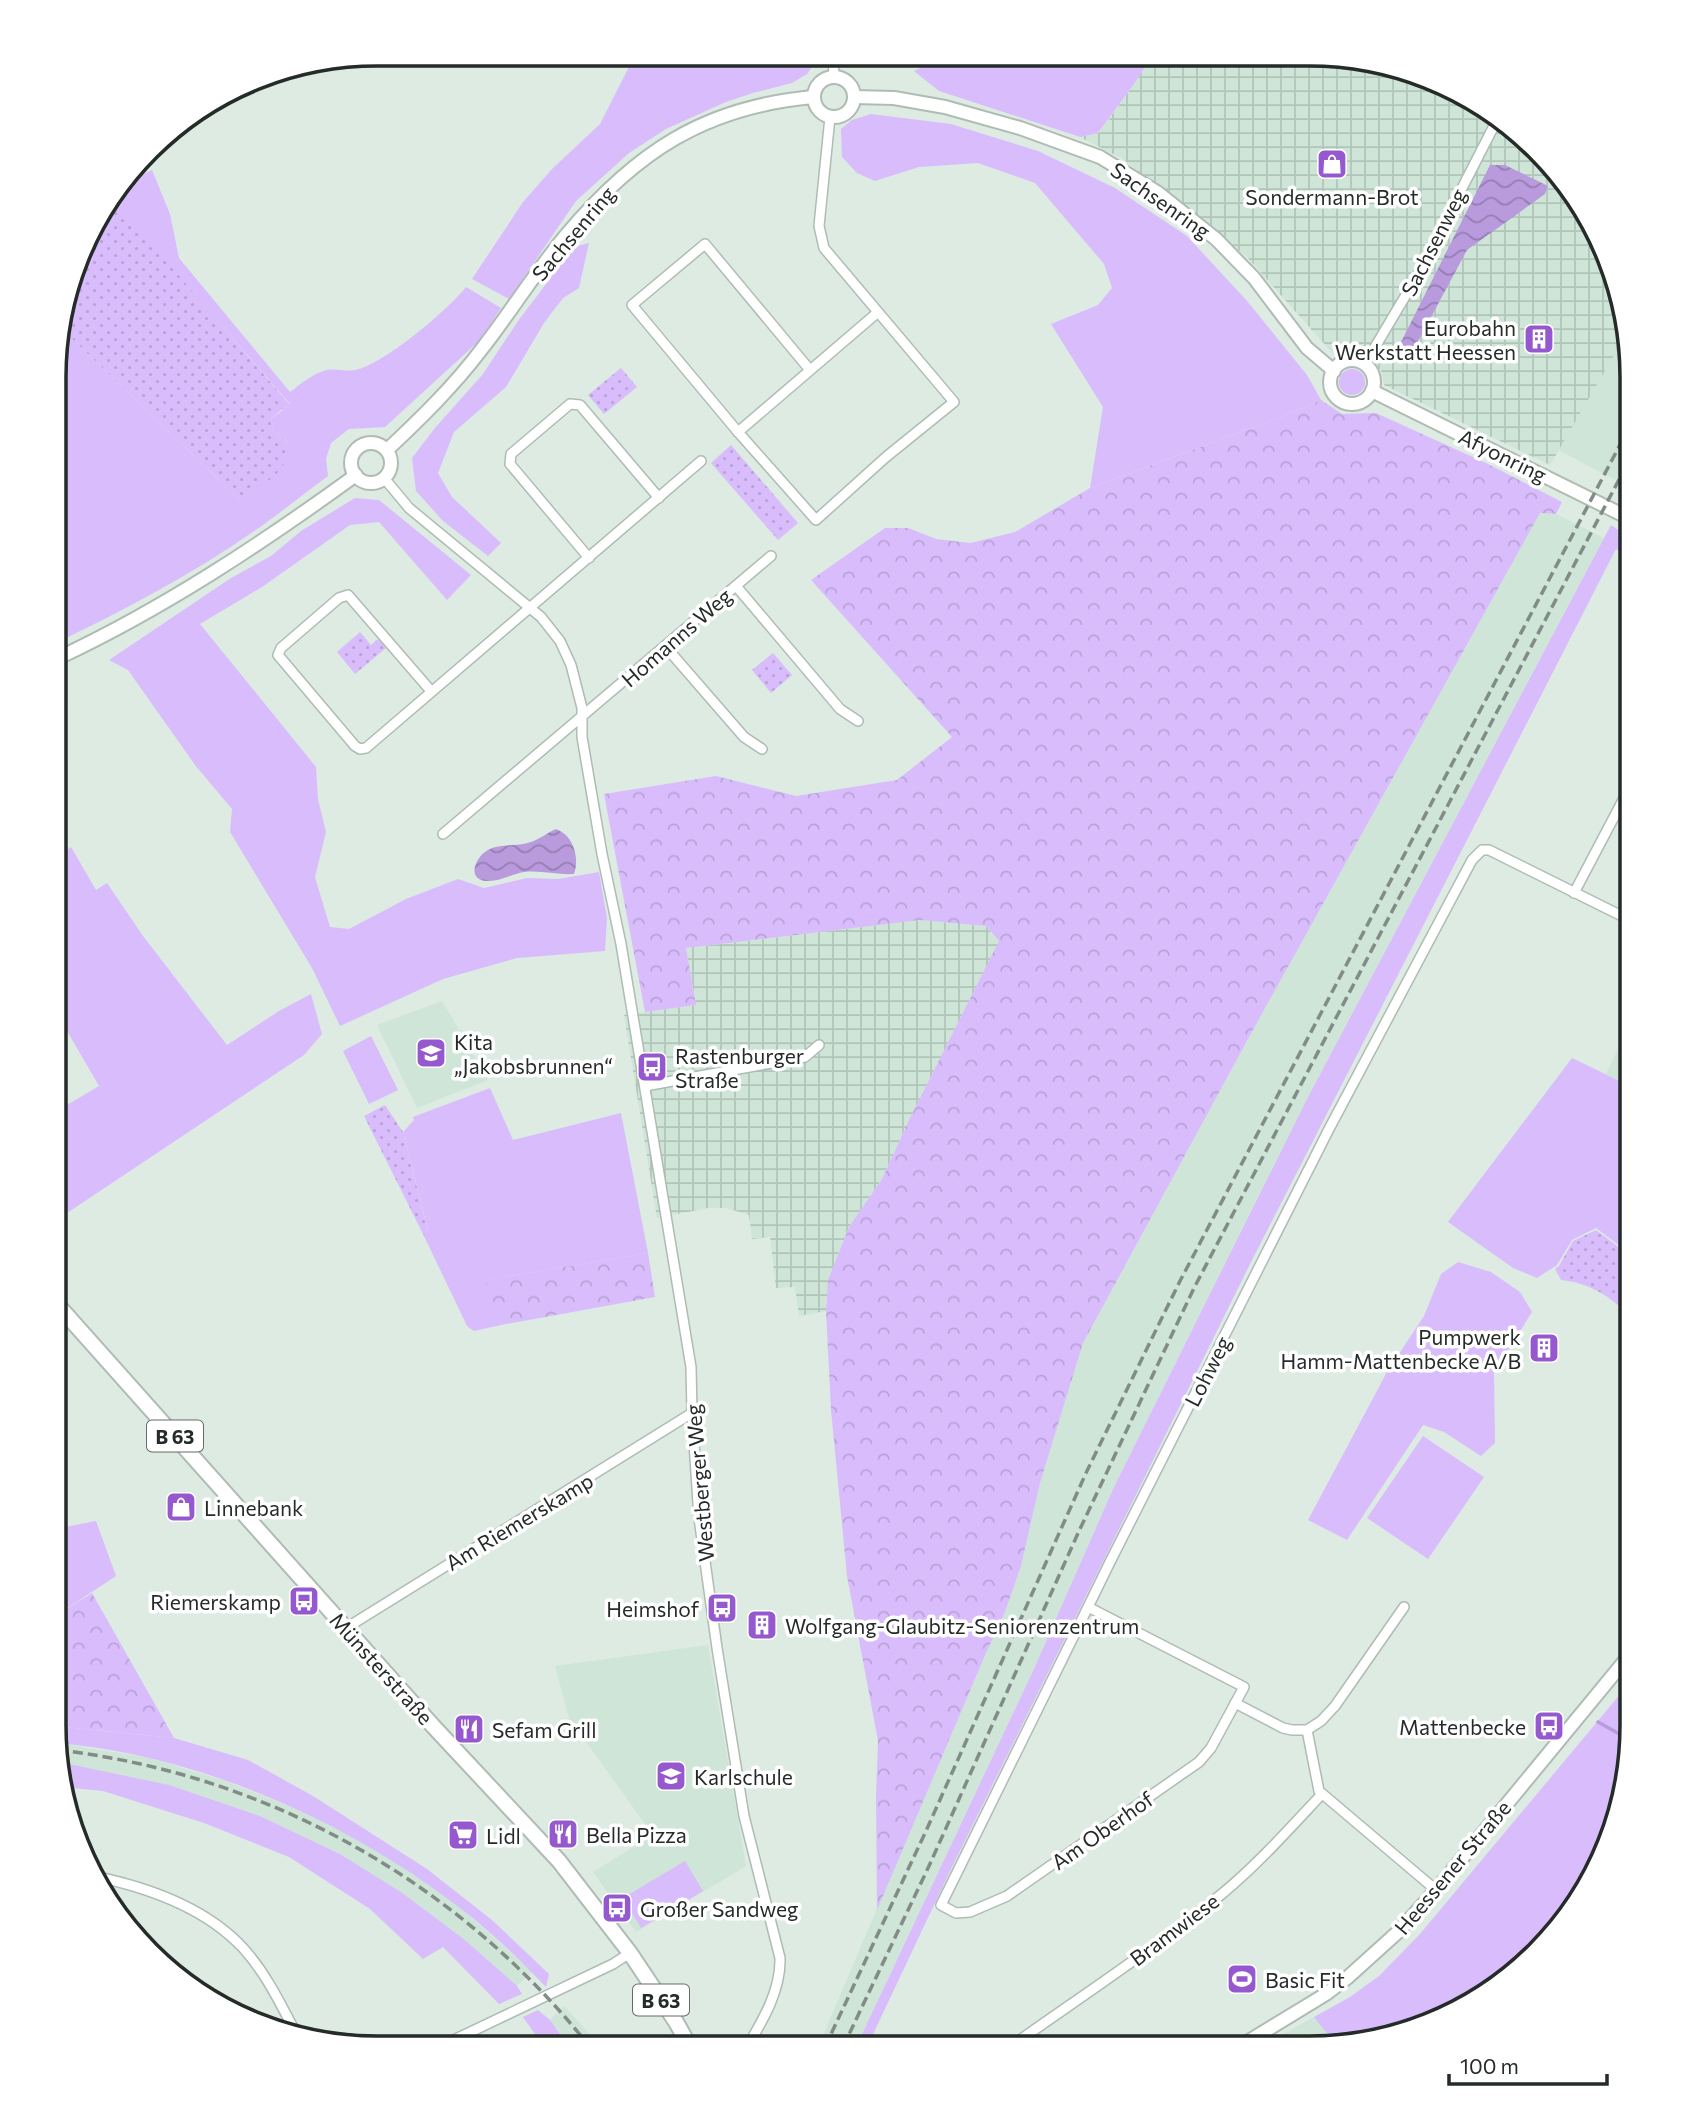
<svg xmlns="http://www.w3.org/2000/svg" width="1687" height="2102" font-family="Commissioner,sans-serif">
  <defs>
    <pattern id="industrial-grid" width="8" height="8" patternUnits="userSpaceOnUse" patternTransform="scale(1.75)"><rect width="8" height="8" fill="#cee5d8"/><path d="M0 4h8M4 0v8" fill="none" stroke="#b1c5b9"/></pattern>
    <pattern id="forest-crowns" width="20" height="18" patternUnits="userSpaceOnUse" patternTransform="scale(1.75)"><rect width="20" height="18" fill="#d9bcfc"/><path d="M2 6a3 3 0 1 1 6 0M12 15a3 3 0 1 1 6 0" fill="none" stroke="#baa2d8"/></pattern>
    <pattern id="park-dots" width="8" height="8" patternUnits="userSpaceOnUse" patternTransform="scale(1.75)"><rect width="8" height="8" fill="#d9bcfc"/><path d="M2 2h.1M6 6h.1" fill="none" stroke="#baa2d8" stroke-width="1.8" stroke-linecap="round"/></pattern>
    <pattern id="water-waves" width="16" height="10" patternUnits="userSpaceOnUse" patternTransform="scale(1.75)"><rect width="16" height="10" fill="#b89add"/><path d="M0 5q4-4 8 0t8 0" fill="none" stroke="#957eb3"/></pattern>
  </defs>
  <rect width="100%" height="100%" fill="#ddebe3"/>
  <g fill="#cee5d8">
    <polygon points="1627,333 1633,377 1633,480 1629,487 1558,450"/>
    <polygon points="1540,513 1556,514 1604,538 1307,1099 1114,1487 1033,1671 856,2047 818,2047 986,1653 1005,1612 1021,1566 1040,1483 1083,1343 1254,1028"/>
    <polygon points="442,1001 488,1080 417,1108 377,1025"/>
    <polygon points="1632,1020 1632,1087 1606,1074"/>
    <polygon points="708,1645 746,1866 636,1932 593,1872 653,1835 569,1718 555,1666"/>
    <polygon points="57,1743 150,1758 225,1781 293,1808 355,1838 412,1873 462,1909 532,1972 517,1986 465,1940 401,1892 340,1854 260,1816 59,1762"/>
    <polygon points="564,2006 592,2037 599,2047 569,2047 550,2020"/>
    <polygon points="1314,2017 1336,2045 1330,2047 1260,2047"/>
  </g>
  <g fill="url(#industrial-grid)">
    <polygon points="1152,56 1352,57 1490,109 1590,216 1593,224 1589,229 1598,236 1622,294 1627,333 1550,465 1384,385 1381,370 1356,352 1335,356 1247,257 1123,159 1080,137 1099,133 1134,84"/>
    <polygon points="920,920 986,926 999,942 910,1118 882,1179 849,1227 828,1280 826,1311 799,1316 795,1287 776,1288 770,1237 752,1239 749,1215 726,1208 708,1208 657,1218 624,1015 696,1005 686,948"/>
  </g>
  <g fill="#d9bcfc">
    <polygon points="635,55 816,56 814,64 807,74 792,83 753,93 726,102 666,129 629,153 576,201 509,299 472,279 523,202 552,169 600,124"/>
    <polygon points="946,56 1152,56 1134,84 1098,133 1080,137 939,91 914,71"/>
    <polygon points="871,114 951,124 1038,151 1115,188 1187,236 1248,302 1307,375 1321,400 1284,416 1090,488 1103,407 1051,324 1098,305 1112,288 1104,264 1035,183 978,163 919,167 875,181 857,173 842,157 841,129 852,120"/>
    <path d="M152,170L170,214L179,258L290,392C301,384 313,373 327,370C338,368 348,373 359,369C387,361 448,310 466,287L501,308L479,341L385,427L349,429L331,443L326,459L328,476C307,491 288,507 267,522C202,569 129,608 56,643L57,335L60,327L240,500L289,444L274,430L270,420L290,404L111,199L124,183Z"/>
    <polygon points="589,243 579,288 563,298 544,323 506,387 454,432 438,473 452,497 501,543 488,556 443,521 416,491 412,458 435,428 483,374 518,321 574,247"/>
    <circle cx="1352" cy="382" r="13"/>
    <polygon points="355,498 379,500 471,575 447,600 379,522 350,525 262,587 200,624 316,767 318,799 326,832 315,877 330,927 349,929 406,899 458,879 484,888 527,878 558,879 599,872 607,918 605,951 517,958 443,979 340,1026 312,968 230,832 232,809 195,765 128,670 109,660 231,578 271,556 301,531"/>
    <polygon points="1611,525 1633,540 1633,562 1616,549 1251,1262 951,1869 867,2047 856,2047 1033,1671 1114,1487 1307,1099"/>
    <polygon points="71,847 96,890 107,883 143,936 227,1045 279,1011 311,994 322,1034 304,1055 55,1221 55,1112 99,1086 56,1012 56,856"/>
    <polygon points="371,1036 398,1090 369,1104 343,1051"/>
    <polygon points="1572,1058 1632,1087 1632,1255 1596,1228 1572,1240 1557,1265 1537,1278 1513,1268 1448,1222"/>
    <polygon points="490,1088 513,1140 621,1113 648,1253 486,1280 501,1325 474,1331 467,1326 424,1236 428,1230 403,1132 414,1120 413,1117"/>
    <polygon points="1458,1262 1491,1272 1520,1292 1532,1312 1494,1373 1495,1443 1481,1456 1444,1432 1423,1425 1347,1540 1308,1520 1387,1372 1424,1316 1441,1274"/>
    <polygon points="1423,1436 1484,1477 1428,1559 1367,1518"/>
    <polygon points="96,1521 116,1576 54,1617 55,1529"/>
    <polygon points="1632,1680 1632,1746 1615,1829 1579,1904 1471,2005 1336,2045 1314,2017 1350,1997 1379,1976 1420,1934"/>
    <path d="M54,1726L174,1738L248,1760L313,1796L427,1869L492,1920L549,1974L546,1987C519,1959 490,1931 460,1908C348,1821 198,1755 57,1743Z"/>
    <polygon points="59,1762 169,1785 260,1816 340,1854 401,1892 465,1940 517,1986 522,1994 499,2004 443,1947 423,1959 370,1909 289,1857 204,1823 103,1791 63,1787"/>
    <polygon points="685,1861 703,1891 641,1928 623,1898"/>
    <polygon points="538,2010 550,2020 569,2047 544,2047 523,2017"/>
  </g>
  <g fill="url(#forest-crowns)">
    <polygon points="1321,400 1342,414 1376,413 1486,463 1562,502 1556,514 1540,513 1254,1028 1083,1343 1040,1483 1021,1566 1005,1612 986,1653 877,1910 876,1796 878,1741 847,1576 831,1410 826,1311 828,1280 849,1227 882,1179 910,1118 999,941 986,926 920,920 686,948 696,1005 645,1012 604,794 716,776 796,796 897,780 952,737 811,580 885,528 908,528 936,539 971,543 1015,532 1090,488 1284,416"/>
    <polygon points="648,1253 655,1297 501,1325 485,1280"/>
    <polygon points="92,1593 174,1738 54,1726 54,1617"/>
  </g>
  <g fill="url(#park-dots)">
    <polygon points="113,199 290,405 281,410 270,420 274,430 289,444 290,456 275,476 240,500 60,327 97,216"/>
    <polygon points="621,368 637,387 604,414 588,395"/>
    <polygon points="731,445 798,523 778,540 711,463"/>
    <polygon points="360,632 371,645 378,639 386,648 355,674 337,652"/>
    <polygon points="773,653 792,675 771,693 752,670"/>
    <polygon points="385,1105 403,1132 428,1231 424,1236 364,1116"/>
    <path d="M1596,1230L1632,1257V1318C1611,1297 1591,1283 1561,1280L1555,1269L1559,1266L1573,1241Z"/>
  </g>
  <g fill="url(#water-waves)">
    <polygon points="1490,165 1505,165 1548,186 1545,194 1467,250 1408,360 1396,352"/>
    <path d="M556,829C573,835 580,857 574,874C557,875 540,870 524,872C512,874 499,882 487,881C466,880 475,857 488,850C501,843 518,847 531,842C540,839 547,833 556,829Z"/>
  </g>
  <g fill="none" stroke-linecap="round" stroke-linejoin="round">
    <polyline stroke="#b89add" stroke-width="3.5" points="1598,1722 1632,1741"/>
    <g stroke="#aebcb4" stroke-width="12">
      <g id="minor">
        <polyline points="833,56 834,76"/>
        <polyline points="1365,364 1416,278 1498,118"/>
        <polyline points="810,370 705,244 632,305 738,432 816,520 886,457 954,402 824,248 819,226 830,117"/>
        <polyline points="738,432 877,313"/>
        <path d="M384,478L409,508L541,617L560,641L571,665L582,708V737L602,854L621,944L691,1367L692,1413L699,1518L717,1648L744,1816L780,1958C781,1990 763,2020 747,2047"/>
        <polyline points="589,558 510,464 511,454 570,404 580,405 659,498"/>
        <polyline points="736,586 840,709 858,721"/>
        <polyline points="665,646 744,737 762,749"/>
        <polyline points="431,691 348,595 339,598 281,648 278,655 355,746 360,749 366,748 701,461"/>
        <polyline points="443,834 771,556"/>
        <polyline points="1574,893 1633,781"/>
        <polyline points="645,1086 805,1057 819,1045"/>
        <polyline points="1088,1607 1244,1687 1211,1748 1199,1762 1007,1896 970,1912 956,1913 941,1905 1088,1607 1110,1562 1329,1129 1472,860 1482,850 1489,850 1632,921"/>
        <polyline points="1404,1607 1335,1706 1321,1721 1307,1730 1319,1791 1436,1890"/>
        <polyline points="346,1628 692,1413"/>
        <polyline points="1235,1703 1283,1728 1292,1730 1307,1730"/>
        <path d="M93,1876C147,1887 205,1907 243,1948C266,1973 281,2005 297,2035"/>
        <polyline points="439,2047 613,1964 630,1953"/>
        <path d="M1010,2047C1082,1996 1155,1948 1223,1893C1259,1863 1290,1828 1322,1794"/>
      </g>
    </g>
    <g stroke="#aebcb4" stroke-width="16">
      <g id="tertiary">
        <circle cx="834" cy="97" r="20"/>
        <polyline points="854,97 894,98 945,107 1020,128 1100,157 1157,192 1216,239 1254,278 1307,348 1334,371"/>
        <circle cx="1352" cy="382" r="22"/>
        <polyline points="1372,391 1633,520"/>
        <circle cx="371" cy="463" r="20"/>
        <path d="M387,450C420,419 453,387 481,350C510,313 536,271 566,235C636,152 704,107 813,97"/>
        <path d="M56,659C163,609 261,544 356,475"/>
      </g>
    </g>
    <g stroke="#aebcb4" stroke-width="16">
      <polyline id="secondary" points="1239,2047 1326,1994 1347,1978 1399,1931 1436,1890 1632,1652"/>
    </g>
    <g stroke="#aebcb4" stroke-width="18">
      <polyline id="primary" points="55,1302 433,1726 559,1861 630,1953 676,2022 690,2047"/>
    </g>
    <use href="#minor" stroke="#fff" stroke-width="9"/>
    <use href="#tertiary" stroke="#fff" stroke-width="12"/>
    <use href="#secondary" stroke="#fff" stroke-width="12"/>
    <use href="#primary" stroke="#fff" stroke-width="14"/>
    <g stroke="#828c86" stroke-width="3.5" stroke-dasharray="10 5" stroke-linecap="butt">
      <path d="M58,1750C267,1774 459,1882 590,2047"/>
      <polyline points="825,2047 926,1831 1086,1473 1180,1281 1633,420"/>
      <polyline points="843,2047 929,1866 1079,1531 1194,1288 1633,453"/>
    </g>
  </g>
  <defs>
    <g id="shop-square" transform="scale(1.575)"><rect x="-9" y="-9" width="18" height="18" rx="4" fill="#9558cf" stroke="#fff"/><path d="M-5-2.5h2.3a2.7 3.5 0 0 1 5.4 0H5L5.5 6h-11ZM-1.5-2.5h3a1.5 2.3 0 0 0-3 0Z" fill="#fff"/></g>
    <g id="building-square" transform="scale(1.575)"><rect x="-9" y="-9" width="18" height="18" rx="4" fill="#9558cf" stroke="#fff"/><path d="M-4-6H4V6H1V3H-1V6H-4ZM-2.5-4.3h1.7v1.8h-1.7ZM.8-4.3h1.7v1.8H.8ZM-2.5-1h1.7V.8h-1.7ZM.8-1h1.7V.8H.8Z" fill="#fff"/></g>
    <g id="school-square" transform="scale(1.575)"><rect x="-9" y="-9" width="18" height="18" rx="4" fill="#9558cf" stroke="#fff"/><path d="M0-5L7-2L0 1L-7-2ZM-4 1L0 2.5L4 1V4Q0 6-4 4Z" fill="#fff"/></g>
    <g id="bus-square" transform="scale(1.575)"><rect x="-9" y="-9" width="18" height="18" rx="4" fill="#9558cf" stroke="#fff"/><path d="M-5-6H5V4H4V6H2V4H-2V6H-4V4H-5ZM-3.5-4V0h7V-4ZM-3.5 1.2v1.5H-2V1.2ZM2 1.2v1.5H3.5V1.2Z" fill="#fff"/></g>
    <g id="restaurant-square" transform="scale(1.575)"><rect x="-9" y="-9" width="18" height="18" rx="4" fill="#9558cf" stroke="#fff"/><path d="M-5-6h1v4h1v-4h1v4h1v-4h1v5L-1.5 .5V6h-2V.5L-5-1ZM5-6V6H3V1.5H1.5Q1.5-4 5-6Z" fill="#fff"/></g>
    <g id="supermarket-square" transform="scale(1.575)"><rect x="-9" y="-9" width="18" height="18" rx="4" fill="#9558cf" stroke="#fff"/><path d="M-6-5.5h2.5l.6 2H6L4.5 2H-2.5L-4.4-4H-6ZM-1.5 3.2a1.3 1.3 0 1 0 .1 0ZM3 3.2a1.3 1.3 0 1 0 .1 0Z" fill="#fff"/></g>
    <g id="stadium-square" transform="scale(1.575)"><rect x="-9" y="-9" width="18" height="18" rx="4" fill="#9558cf" stroke="#fff"/><path d="M0-5a6.5 5 0 1 0 0 10a6.5 5 0 1 0 0-10ZM-3.5-1.8h7v3.6h-7Z" fill="#fff"/></g>
  </defs>
  <g fill-rule="evenodd">
    <use href="#shop-square" x="1332" y="164"/>
    <use href="#building-square" x="1539" y="339"/>
    <use href="#school-square" x="431" y="1053"/>
    <use href="#bus-square" x="652" y="1067"/>
    <use href="#building-square" x="1544" y="1348"/>
    <use href="#shop-square" x="181" y="1507"/>
    <use href="#bus-square" x="304" y="1601"/>
    <use href="#bus-square" x="722" y="1608"/>
    <use href="#building-square" x="762" y="1625"/>
    <use href="#bus-square" x="1549" y="1726"/>
    <use href="#restaurant-square" x="469" y="1729"/>
    <use href="#school-square" x="671" y="1776"/>
    <use href="#restaurant-square" x="563" y="1834"/>
    <use href="#supermarket-square" x="463" y="1835"/>
    <use href="#bus-square" x="617" y="1908"/>
    <use href="#stadium-square" x="1242" y="1979"/>
  </g>
  <g text-anchor="middle" dominant-baseline="central" stroke-width="7" stroke-linejoin="round" paint-order="stroke">
    <g fill="#fff" stroke="#666b68" stroke-width="2">
      <rect x="147" y="1420.5" width="56" height="31" rx="5"/>
      <rect x="633" y="1984.5" width="56" height="31" rx="5"/>
    </g>
    <g font-size="19" font-weight="bold" fill="#252b28">
      <text x="175" y="1436">B 63</text>
      <text x="661" y="2000">B 63</text>
    </g>
    <g font-size="21" fill="#252b28" stroke="#fff" text-anchor="start">
      <text x="1332" y="196" text-anchor="middle">Sondermann-Brot</text>
      <text x="1516" y="327" text-anchor="end">Eurobahn<tspan x="1516" dy="24">Werkstatt Heessen</tspan></text>
      <text x="454" y="1041">Kita<tspan x="454" dy="24">„Jakobsbrunnen“</tspan></text>
      <text x="675" y="1055">Rastenburger<tspan x="675" dy="24">Straße</tspan></text>
      <text x="1521" y="1336" text-anchor="end">Pumpwerk<tspan x="1521" dy="24">Hamm-Mattenbecke A/B</tspan></text>
      <text x="204" y="1507">Linnebank</text>
      <text x="281" y="1601" text-anchor="end">Riemerskamp</text>
      <text x="699" y="1608" text-anchor="end">Heimshof</text>
      <text x="785" y="1625">Wolfgang-Glaubitz-Seniorenzentrum</text>
      <text x="1526" y="1726" text-anchor="end">Mattenbecke</text>
      <text x="492" y="1729">Sefam Grill</text>
      <text x="694" y="1776">Karlschule</text>
      <text x="586" y="1834">Bella Pizza</text>
      <text x="486" y="1835">Lidl</text>
      <text x="640" y="1908">Großer Sandweg</text>
      <text x="1265" y="1979">Basic Fit</text>
    </g>
    <g font-size="21" fill="#252b28" stroke="#fff">
      <text transform="translate(1161 200) rotate(35)">Sachsenring</text>
      <text transform="translate(573 233) rotate(-50)">Sachsenring</text>
      <text transform="translate(1433 242) rotate(-63)">Sachsenweg</text>
      <text transform="translate(1503 455) rotate(26)">Afyonring</text>
      <text transform="translate(676 637) rotate(-41)">Homanns Weg</text>
      <text transform="translate(1207 1371) rotate(-63)">Lohweg</text>
      <text transform="translate(699 1483) rotate(-95)">Westberger Weg</text>
      <text transform="translate(519 1521) rotate(-31)">Am Riemerskamp</text>
      <text transform="translate(382 1668) rotate(48)">Münsterstraße</text>
      <text transform="translate(1102 1830) rotate(-35)">Am Oberhof</text>
      <text transform="translate(1452 1867) rotate(-50)">Heessener Straße</text>
      <text transform="translate(1174 1929) rotate(-37)">Bramwiese</text>
    </g>
  </g>
  <path d="M0 0H1687V2102H0ZM377 66H1309A311 311 0 0 1 1620 377V1725A311 311 0 0 1 1309 2036H377A311 311 0 0 1 66 1725V377A311 311 0 0 1 377 66Z" fill="#fff" fill-rule="evenodd"/>
  <path fill="none" stroke="#252b28" stroke-width="3.5" d="M377 66H1309A311 311 0 0 1 1620 377V1725A311 311 0 0 1 1309 2036H377A311 311 0 0 1 66 1725V377A311 311 0 0 1 377 66Z"/>
  <path d="M1449 2074v10h158v-10" fill="none" stroke="#252b28" stroke-width="3.5"/>
  <text x="1460" y="2074" font-size="21" fill="#252b28" stroke="#ffffff" stroke-width="5" paint-order="stroke">100 m</text>
</svg>
